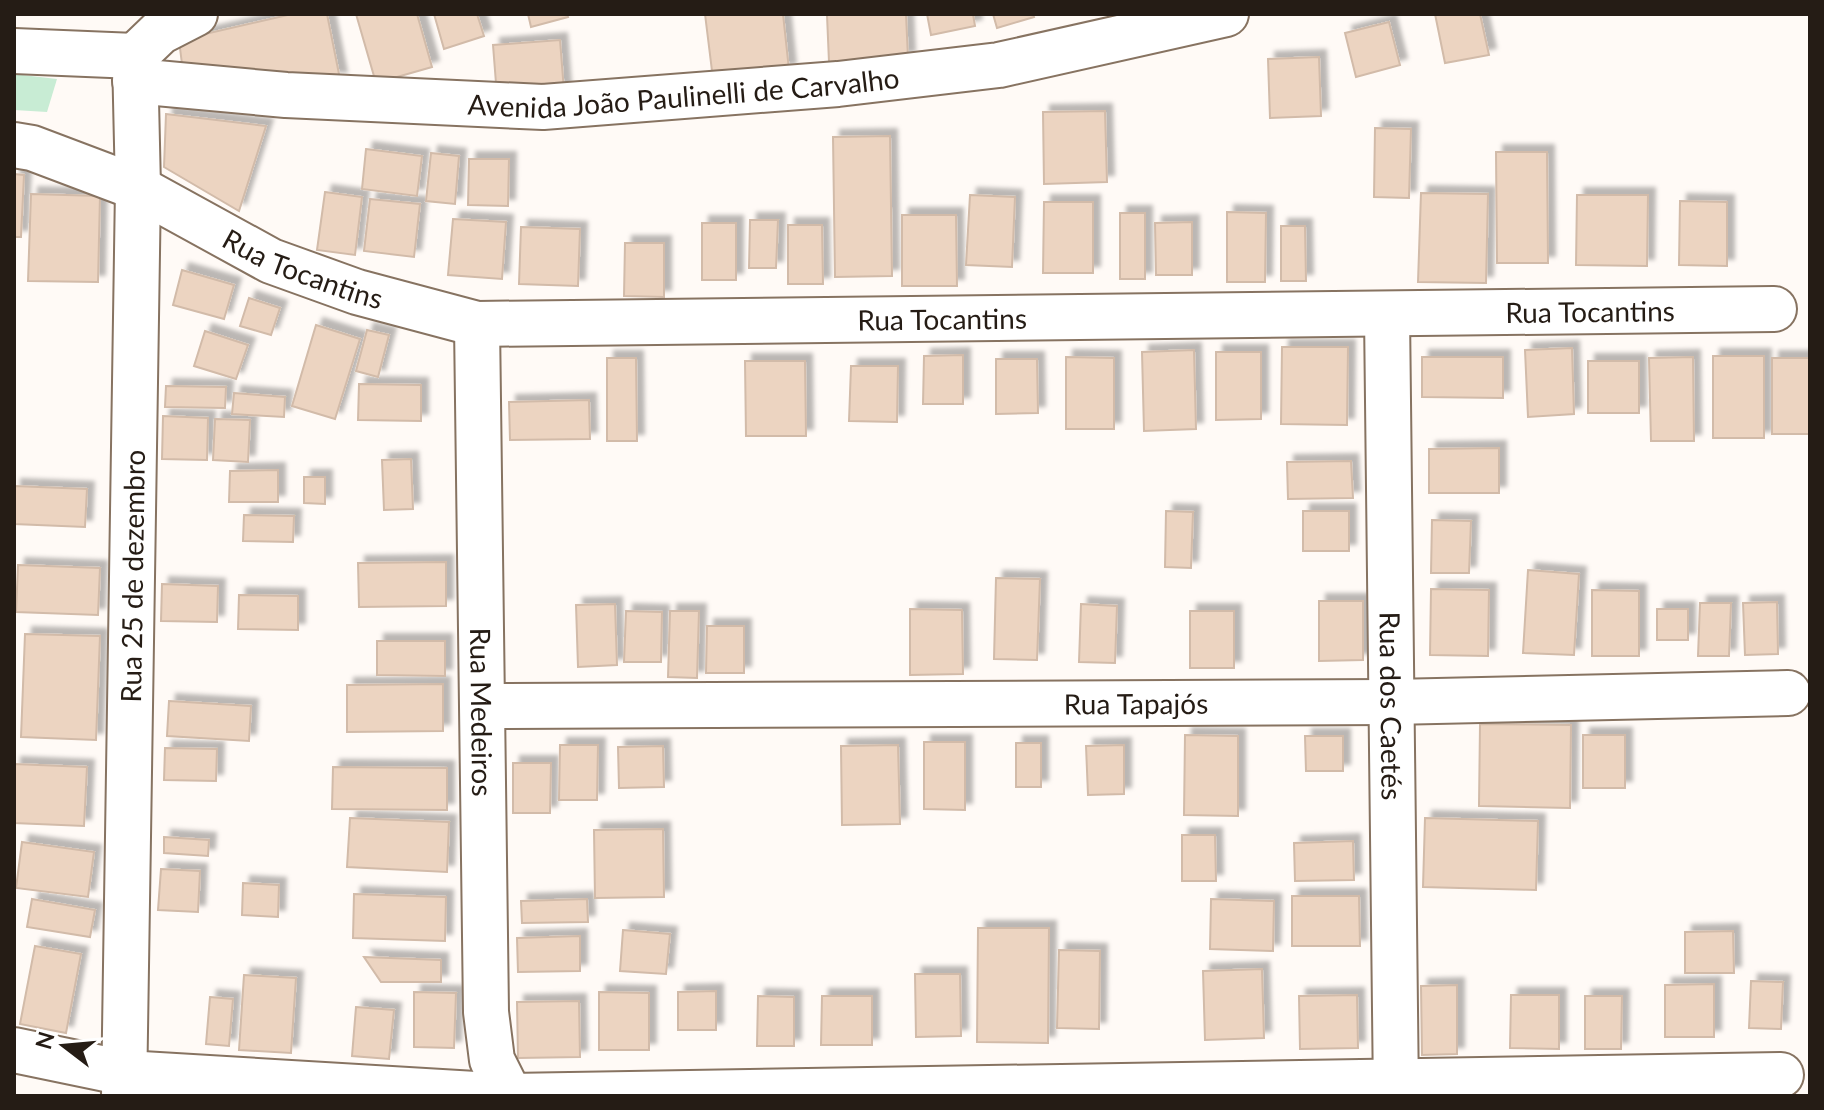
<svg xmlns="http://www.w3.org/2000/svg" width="1824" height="1110" font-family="Lato,sans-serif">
  <defs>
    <filter id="shadow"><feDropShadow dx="7" dy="-7" stdDeviation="2" flood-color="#0004"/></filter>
  </defs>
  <rect width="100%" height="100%" fill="#fffaf6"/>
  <polygon fill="#c8ecd4" points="14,74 57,79 47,112 14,110"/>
  <g fill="#ecd4c1" stroke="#d2bba9" stroke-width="2" filter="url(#shadow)">
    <polygon points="292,14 327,14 340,79 183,72 179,40"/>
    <polygon points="356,14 417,14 432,67 376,83"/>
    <polygon points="434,14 477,14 484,36 444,49"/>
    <polygon points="528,14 567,14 568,17 531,27"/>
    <polygon points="705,14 783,14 789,70 713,79"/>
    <polygon points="906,14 908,58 829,62 827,15"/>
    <polygon points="927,14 973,14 975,26 931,35"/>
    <polygon points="993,14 1033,14 1034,17 997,28"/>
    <polygon points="1435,14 1480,14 1489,55 1445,63"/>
    <polygon points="1389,22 1400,65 1356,77 1345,33"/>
    <polygon points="560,40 564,91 497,96 493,45"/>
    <polygon points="1319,57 1321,116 1270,118 1268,59"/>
    <polygon points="1105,111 1107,182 1044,184 1043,112"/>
    <polygon points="166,114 266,126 239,211 164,167"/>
    <polygon points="1375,128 1411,129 1409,198 1374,197"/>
    <polygon points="890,136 892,276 835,277 833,137"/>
    <polygon points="366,149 422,156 417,196 362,189"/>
    <polygon points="1496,152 1547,152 1548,263 1497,263"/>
    <polygon points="431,153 459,156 455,204 426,201"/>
    <polygon points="469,159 509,159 508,206 468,205"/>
    <polygon points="14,174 24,175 21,237 14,237"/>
    <polygon points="325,192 362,197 355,255 317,250"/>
    <polygon points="1421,193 1488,194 1486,283 1418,282"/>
    <polygon points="31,194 100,196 98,282 28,281"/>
    <polygon points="970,195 1015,197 1012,267 966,265"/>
    <polygon points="1577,195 1648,195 1647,266 1576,265"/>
    <polygon points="370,199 420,204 414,257 364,251"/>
    <polygon points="1680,201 1727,202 1727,266 1679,265"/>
    <polygon points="1044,202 1093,202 1093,273 1043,273"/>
    <polygon points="1227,212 1266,213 1265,282 1227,282"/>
    <rect x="1120" y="213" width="25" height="66"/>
    <polygon points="902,215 956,215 957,286 902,286"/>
    <polygon points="453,219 506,222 502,279 448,275"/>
    <polygon points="750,220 778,220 776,268 749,268"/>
    <polygon points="1192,222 1192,275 1156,275 1155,223"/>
    <rect x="702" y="223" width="34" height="57"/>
    <polygon points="788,225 822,225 823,284 788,284"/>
    <polygon points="1281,226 1305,226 1306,281 1281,281"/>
    <polygon points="521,227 580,229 578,286 519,284"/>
    <polygon points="625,243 664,243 664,297 624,296"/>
    <polygon points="182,270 234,285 224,319 173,305"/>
    <polygon points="249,298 280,308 271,335 240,326"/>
    <polygon points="316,325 360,339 335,419 292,406"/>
    <polygon points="367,330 389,335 378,377 356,371"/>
    <polygon points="205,331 248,345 236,379 194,366"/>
    <polygon points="1282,347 1348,347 1347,425 1281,424"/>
    <polygon points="1572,348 1574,414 1528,417 1525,350"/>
    <polygon points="1194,350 1196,429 1144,431 1142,352"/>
    <polygon points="1216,352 1261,352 1261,419 1216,420"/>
    <polygon points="963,355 963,404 923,404 924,356"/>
    <rect x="1713" y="356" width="51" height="82"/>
    <polygon points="1066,357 1114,358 1114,429 1066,429"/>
    <polygon points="1422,357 1503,357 1503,398 1422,397"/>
    <polygon points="1693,357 1694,441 1651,441 1649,358"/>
    <polygon points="607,358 636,358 637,441 607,441"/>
    <rect x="1772" y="358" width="38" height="76"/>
    <polygon points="996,359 1037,359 1038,413 996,414"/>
    <polygon points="745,361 805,361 806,436 746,436"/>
    <rect x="1588" y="361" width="51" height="52"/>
    <polygon points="851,366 898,366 897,422 849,421"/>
    <polygon points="359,384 421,385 421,421 358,420"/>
    <polygon points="166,386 226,387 225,408 165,407"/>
    <polygon points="234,393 285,397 284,417 232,414"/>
    <polygon points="589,400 590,439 510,440 509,402"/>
    <polygon points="163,416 208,418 207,460 162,459"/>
    <polygon points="215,419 250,420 248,462 213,460"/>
    <polygon points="1499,448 1499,493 1429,493 1429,449"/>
    <polygon points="411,459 413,509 384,510 382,460"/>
    <polygon points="1351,461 1353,498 1288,499 1287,462"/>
    <polygon points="278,470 278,502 229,502 230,471"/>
    <polygon points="304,477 325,477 325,504 304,503"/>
    <polygon points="14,486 87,489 85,527 14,524"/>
    <polygon points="1166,511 1193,512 1191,568 1165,567"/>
    <rect x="1303" y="511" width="46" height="40"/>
    <polygon points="244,515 294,516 293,542 243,541"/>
    <polygon points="1432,520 1471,521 1469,573 1431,573"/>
    <polygon points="446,562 446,606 359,607 358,563"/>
    <polygon points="18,565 100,568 98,615 16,612"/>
    <polygon points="1528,570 1579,574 1574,655 1523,653"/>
    <polygon points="996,578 1040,579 1037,660 994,659"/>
    <polygon points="162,584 218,586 217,622 161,621"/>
    <polygon points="1431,589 1489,590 1488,656 1430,655"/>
    <polygon points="1592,590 1639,591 1639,656 1592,656"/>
    <polygon points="239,595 298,596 298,630 238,629"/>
    <polygon points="1319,601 1363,601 1363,660 1319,661"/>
    <polygon points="1777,602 1778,654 1745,655 1743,603"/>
    <polygon points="1700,603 1731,603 1729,656 1698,656"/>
    <polygon points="615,604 617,665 578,667 576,605"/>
    <polygon points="1081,604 1117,606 1115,663 1079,662"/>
    <polygon points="910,609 962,610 963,674 910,675"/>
    <rect x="1657" y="609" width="31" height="31"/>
    <polygon points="626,611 662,612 661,662 624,662"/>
    <polygon points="670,611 699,611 697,678 668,677"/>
    <rect x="1190" y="611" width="44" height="57"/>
    <polygon points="707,626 744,626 744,673 706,673"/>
    <polygon points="25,634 100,636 96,740 21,737"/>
    <polygon points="377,641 445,641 445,676 377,675"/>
    <polygon points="443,684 443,731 347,732 347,685"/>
    <polygon points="169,701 251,706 249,741 167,736"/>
    <polygon points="1480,724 1571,725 1570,808 1479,806"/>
    <polygon points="1185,735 1238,736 1238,816 1184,815"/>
    <rect x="1583" y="735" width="42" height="53"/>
    <polygon points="1305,736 1343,736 1343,771 1306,771"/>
    <polygon points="924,742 965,742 965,810 924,809"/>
    <rect x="1016" y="743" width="25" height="44"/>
    <polygon points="560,745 598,745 597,800 559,800"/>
    <polygon points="898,745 900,824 842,825 841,746"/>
    <polygon points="1124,745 1124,794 1088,795 1086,746"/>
    <polygon points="663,746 664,787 619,788 618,747"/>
    <polygon points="165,748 217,749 216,781 164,780"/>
    <polygon points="513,763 551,763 550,813 513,813"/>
    <polygon points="14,764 87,767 84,826 14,823"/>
    <polygon points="333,767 447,768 447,810 332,809"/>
    <polygon points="350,818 449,822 447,872 347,867"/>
    <polygon points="1425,818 1538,821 1536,890 1423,887"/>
    <polygon points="663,829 664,897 595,898 594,830"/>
    <polygon points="1182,835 1215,835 1216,881 1182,881"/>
    <polygon points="164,837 209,840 208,856 164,853"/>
    <polygon points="1353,841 1354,880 1295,881 1294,843"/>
    <polygon points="22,842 94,852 88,897 16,888"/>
    <polygon points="161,869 200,871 198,912 158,910"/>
    <polygon points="243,883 279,885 278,917 242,915"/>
    <polygon points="354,894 446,897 445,941 353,938"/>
    <polygon points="1292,896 1359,896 1360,946 1292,946"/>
    <polygon points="32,899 95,910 90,937 27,927"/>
    <polygon points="587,899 588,922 522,923 521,901"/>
    <polygon points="1211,899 1274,901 1273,951 1210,949"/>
    <polygon points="978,928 1049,928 1048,1043 977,1042"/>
    <polygon points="623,930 670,934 666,974 620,971"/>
    <polygon points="1733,931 1734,973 1685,973 1685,932"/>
    <polygon points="580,936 580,971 518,972 517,938"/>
    <polygon points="35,946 81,954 66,1033 20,1024"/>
    <polygon points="1059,950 1100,951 1099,1029 1057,1028"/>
    <polygon points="364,957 441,960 441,982 381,982"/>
    <polygon points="1262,969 1264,1038 1205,1040 1203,971"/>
    <polygon points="915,974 960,974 961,1036 916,1037"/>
    <polygon points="244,975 296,978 291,1053 239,1050"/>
    <polygon points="1751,981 1783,982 1781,1029 1749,1028"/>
    <polygon points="1714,984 1714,1037 1665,1037 1665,985"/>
    <polygon points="1457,985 1457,1054 1422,1055 1421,986"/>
    <polygon points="716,991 716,1030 678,1030 678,992"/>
    <polygon points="414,992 456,993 454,1048 414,1047"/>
    <polygon points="599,992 649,993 649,1050 599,1050"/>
    <polygon points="1357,995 1358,1048 1300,1049 1299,996"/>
    <polygon points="1511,995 1559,995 1559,1049 1510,1048"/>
    <polygon points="758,996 794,997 794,1046 757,1046"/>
    <polygon points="822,996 872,996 872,1045 821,1045"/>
    <polygon points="1585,996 1622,996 1621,1049 1585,1049"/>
    <polygon points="210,997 233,999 229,1046 206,1044"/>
    <polygon points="579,1001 580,1057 518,1058 517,1002"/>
    <polygon points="356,1007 394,1010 389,1059 352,1056"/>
  </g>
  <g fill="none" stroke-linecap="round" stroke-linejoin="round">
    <g stroke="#877361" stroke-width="48">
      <g id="minor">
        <polyline points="14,51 135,56"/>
        <polyline points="135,56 160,32 195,14"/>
        <path id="s1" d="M135,81L286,95L543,107L838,84L999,65L1226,14"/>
        <path id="s2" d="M14,145L32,148L138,188L271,261L357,292L477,324L1774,309"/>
        <path id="s3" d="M1387,314L1396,1096"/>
        <path id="s4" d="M477,324L486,1012L492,1060L510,1096"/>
        <path id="s5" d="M484,706L1392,702L1788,693"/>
        <polyline points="14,1050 125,1073 510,1096 1781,1075"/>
        <path id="s6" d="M124,1096L138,188L135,56"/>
      </g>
    </g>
    <use href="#minor" stroke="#fff" stroke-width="44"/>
  </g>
  <g text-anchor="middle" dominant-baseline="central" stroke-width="6" stroke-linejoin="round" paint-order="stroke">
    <g font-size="28" fill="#251c15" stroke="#fff">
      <text stroke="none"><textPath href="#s1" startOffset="550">Avenida João Paulinelli de Carvalho</textPath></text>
      <text stroke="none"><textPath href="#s2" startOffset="316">Rua Tocantins</textPath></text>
      <text stroke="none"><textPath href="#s2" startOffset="1612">Rua Tocantins</textPath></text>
      <text stroke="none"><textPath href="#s2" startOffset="964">Rua Tocantins</textPath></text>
      <text stroke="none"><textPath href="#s6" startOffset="520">Rua 25 de dezembro</textPath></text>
      <text stroke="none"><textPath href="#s5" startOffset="652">Rua Tapajós</textPath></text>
      <text stroke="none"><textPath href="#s3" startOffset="392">Rua dos Caetés</textPath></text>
      <text stroke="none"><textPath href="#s4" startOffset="388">Rua Medeiros</textPath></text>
    </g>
  </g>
  <rect width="1824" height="1110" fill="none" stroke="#251c15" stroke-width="32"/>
  <g transform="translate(64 1046) rotate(286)" stroke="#ffffff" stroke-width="6" paint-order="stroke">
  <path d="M0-6L14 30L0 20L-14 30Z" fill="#251c15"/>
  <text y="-12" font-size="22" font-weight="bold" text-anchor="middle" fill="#251c15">N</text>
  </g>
</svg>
